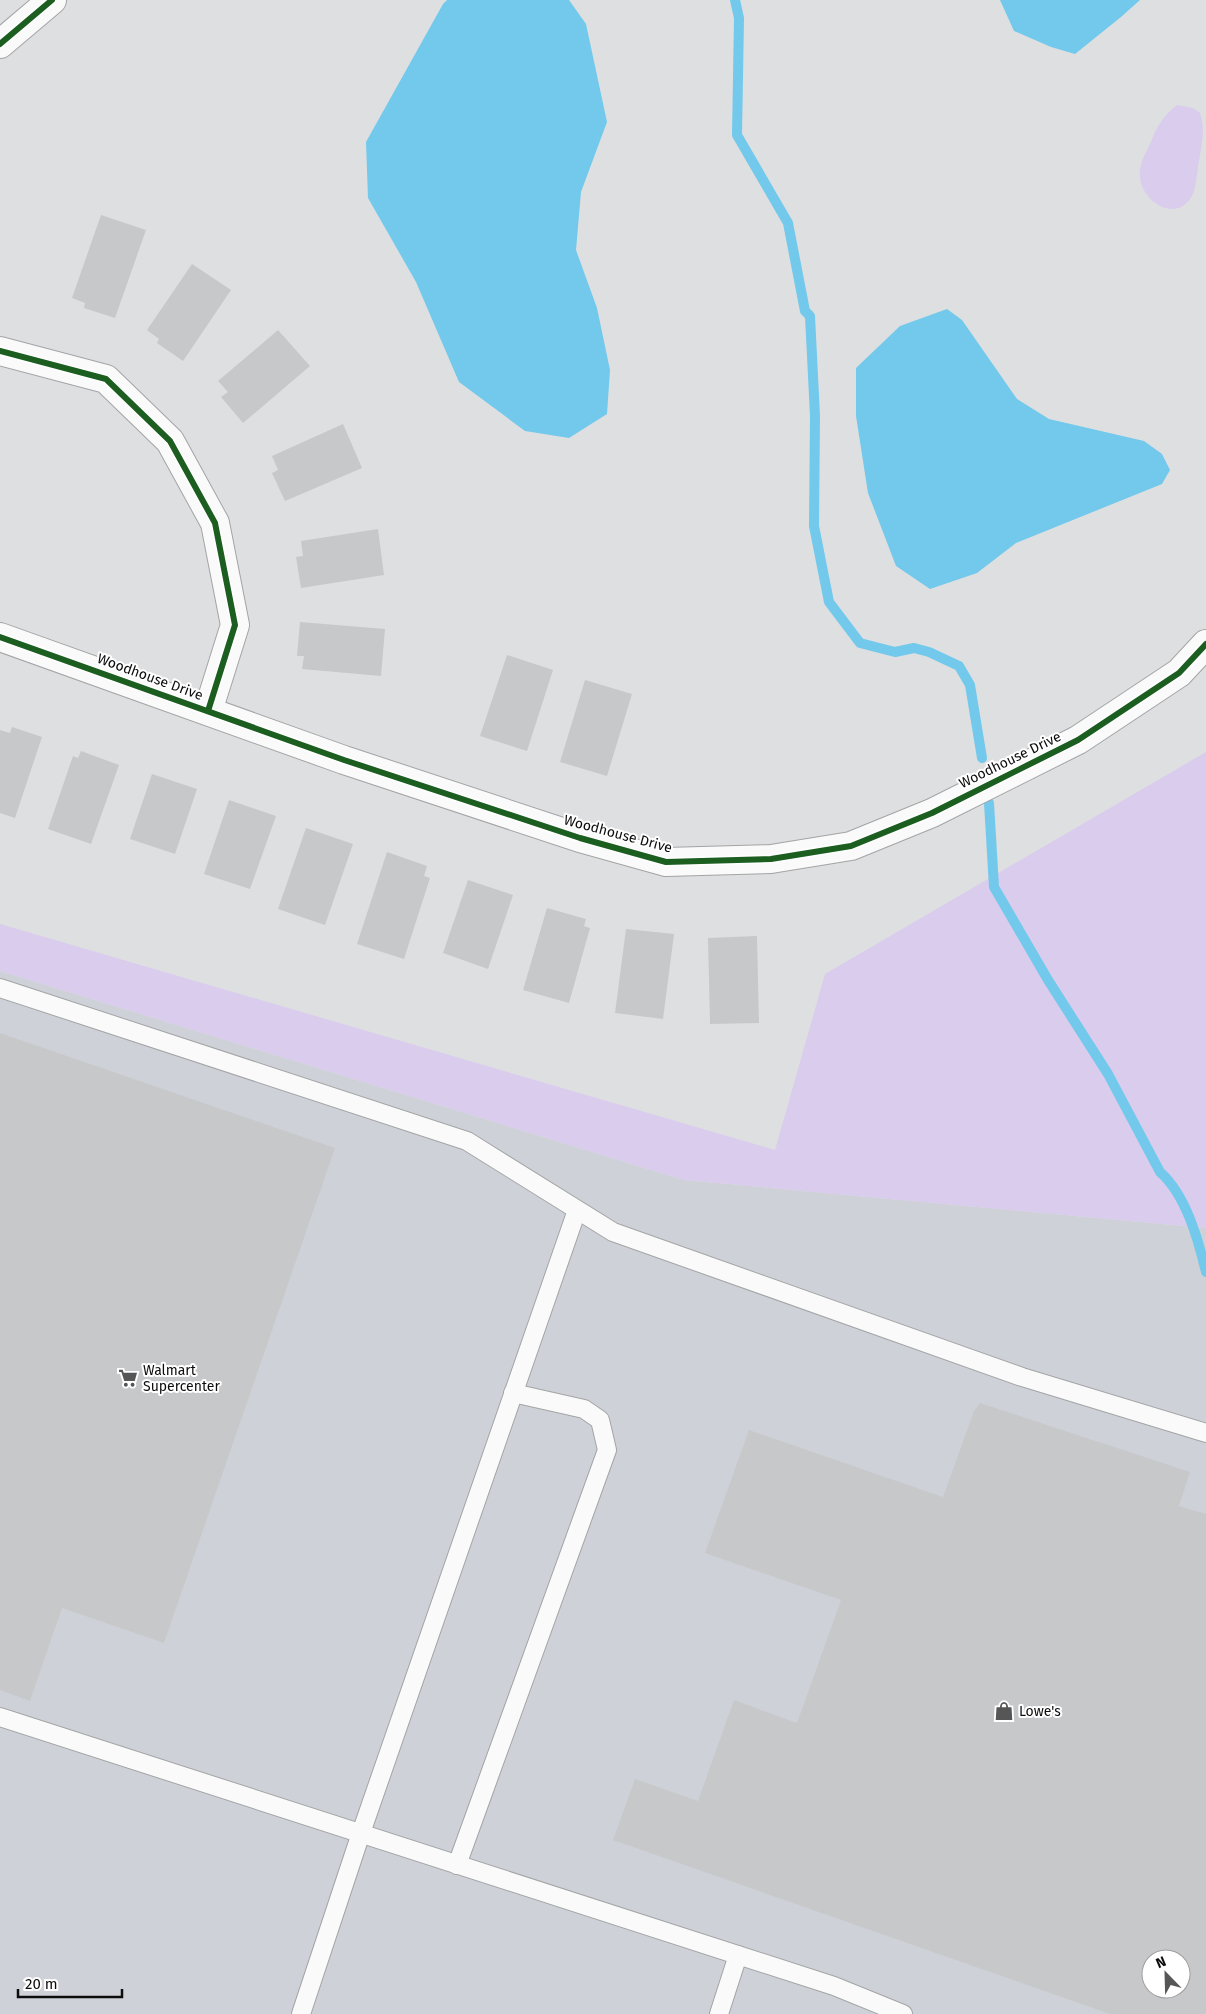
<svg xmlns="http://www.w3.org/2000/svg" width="1206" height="2014" font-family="'Fira Sans',sans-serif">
  <rect width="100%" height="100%" fill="#dedfe1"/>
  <path fill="#ced2d8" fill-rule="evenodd" d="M0,971L684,1180L1206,1228V2014H0ZM1151,1959H1181V1989H1151Z"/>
  <g fill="#dacced">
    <path d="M1177,105L1193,108L1200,113C1206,130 1201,149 1198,166C1197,176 1196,187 1192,196C1177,223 1143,203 1140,178C1138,166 1146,152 1151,142C1156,127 1165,114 1177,105Z"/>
    <polygon points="1206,752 1206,1228 684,1180 0,971 0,924 775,1150 825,974"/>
  </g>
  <g fill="#72c9eb">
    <polygon points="447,0 569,0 586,24 607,122 581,192 576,250 597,308 610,370 607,414 569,438 525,431 459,382 416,282 368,198 366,142 443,4"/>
    <polygon points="1000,0 1140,0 1121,17 1075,54 1051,47 1014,31"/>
    <polygon points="947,309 962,320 1017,399 1049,419 1144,441 1162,454 1170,470 1162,484 1016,543 977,573 930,589 896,566 868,493 856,416 856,368 900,326"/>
  </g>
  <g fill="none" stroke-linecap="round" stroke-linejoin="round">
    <g stroke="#72c9eb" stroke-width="10">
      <polyline points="735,0 739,18 737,135 788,223 805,311 810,316 815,416 814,526 829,602 860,643 895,652 914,648 929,652 959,666 970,685 982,758"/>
      <path d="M989,803L994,887L1048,980L1108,1074L1160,1172C1186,1195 1198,1239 1206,1272"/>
    </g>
  </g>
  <g fill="#c7c8ca" fill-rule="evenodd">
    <polygon points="101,215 146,230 115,318 84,308 85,303 72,298"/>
    <polygon points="192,264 231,290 183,361 157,343 159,339 147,330"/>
    <polygon points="278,330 310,366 243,423 221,397 228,392 218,381"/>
    <polygon points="343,424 362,468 285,501 272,473 278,470 272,456"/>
    <polygon points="378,529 384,575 301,588 296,557 303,556 301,541"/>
    <polygon points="300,622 385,629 381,676 302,669 304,656 297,656"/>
    <polygon points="507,655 553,670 527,751 480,736"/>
    <polygon points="585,680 632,694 607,776 560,762"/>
    <polygon points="12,727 42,737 15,818 0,813 0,730 10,733"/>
    <polygon points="81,751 119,765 91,844 48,829 73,756 78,758"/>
    <polygon points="152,774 197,789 175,854 130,839"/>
    <polygon points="229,800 276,816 250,889 204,874"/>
    <polygon points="306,828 353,844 325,925 278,909"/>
    <polygon points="387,852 427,866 424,876 430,878 404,959 357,944"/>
    <polygon points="468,880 513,895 488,969 443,953"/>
    <polygon points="547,908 586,919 584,926 590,928 569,1003 523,990"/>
    <polygon points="626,929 674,934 663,1019 615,1013"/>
    <polygon points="757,936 759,1023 710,1024 708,938"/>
    <polygon points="0,1033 335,1148 164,1643 62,1608 30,1701 0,1690"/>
    <path d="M980,1403L1190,1472L1179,1506L1206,1514V2014H1110L613,1840L635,1779L698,1801L734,1700L797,1723L841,1600L705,1553L749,1430L943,1497L974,1411ZM1151,1959H1181V1989H1151Z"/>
  </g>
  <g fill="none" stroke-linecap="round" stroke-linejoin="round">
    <g stroke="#a3a4a5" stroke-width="20">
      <g id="service">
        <polyline points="0,988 467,1141 613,1232 1022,1377 1206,1433"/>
        <polyline points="0,1717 834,1986 903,2014"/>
        <polyline points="457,1865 607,1450 600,1420 584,1409 513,1393"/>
        <polyline points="301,2014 361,1833 577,1210"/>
        <polyline points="719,2014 738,1955"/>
      </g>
    </g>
    <g stroke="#a3a4a5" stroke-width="30">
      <g id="minor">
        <polyline points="0,44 52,0"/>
        <polyline points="0,351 106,379 170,441 215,523 235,625 208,711"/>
        <polyline points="0,637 344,760 580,838 666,862 771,859 851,846 932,813 1078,740 1179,673 1206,644"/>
      </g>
    </g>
    <use href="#service" stroke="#fafafa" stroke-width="18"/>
    <use href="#minor" stroke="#fafafa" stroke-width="28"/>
    <g stroke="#fff" stroke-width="9">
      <g id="cycleway">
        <polyline points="0,44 52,0"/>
        <polyline points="0,351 106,379 170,441 215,523 235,625 208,711"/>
        <polyline points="0,637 344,760 580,838 666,862 771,859 851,846 932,813 1078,740 1179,673 1206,644"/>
      </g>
    </g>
    <use href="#cycleway" stroke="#1b5e20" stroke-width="6"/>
  </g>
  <defs>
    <g id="supermarket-bare" transform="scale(1.5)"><path d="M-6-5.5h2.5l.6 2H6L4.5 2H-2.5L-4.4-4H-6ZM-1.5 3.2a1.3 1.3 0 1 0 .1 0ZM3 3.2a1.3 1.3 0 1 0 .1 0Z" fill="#565657" stroke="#fff" stroke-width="2.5" paint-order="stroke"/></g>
    <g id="shop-bare" transform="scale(1.5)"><path d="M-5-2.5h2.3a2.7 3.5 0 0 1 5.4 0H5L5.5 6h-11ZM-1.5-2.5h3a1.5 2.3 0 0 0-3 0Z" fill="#565657" stroke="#fff" stroke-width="2.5" paint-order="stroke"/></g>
  </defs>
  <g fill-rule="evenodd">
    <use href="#supermarket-bare" x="128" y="1378"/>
    <use href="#shop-bare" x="1004" y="1711"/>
  </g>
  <g text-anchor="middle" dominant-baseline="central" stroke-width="4" stroke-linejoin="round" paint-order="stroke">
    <g font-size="14" fill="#0c0c0d" stroke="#fff">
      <text transform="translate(150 677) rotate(20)">Woodhouse Drive</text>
      <text transform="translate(1010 760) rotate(-26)">Woodhouse Drive</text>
      <text transform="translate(618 834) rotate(15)">Woodhouse Drive</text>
    </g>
    <g font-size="14" fill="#0c0c0d" stroke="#fff" text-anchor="start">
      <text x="143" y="1370">Walmart<tspan x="143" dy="16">Supercenter</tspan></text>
      <text x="1019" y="1711">Lowe's</text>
    </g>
  </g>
  <g transform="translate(1166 1974) rotate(337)"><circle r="24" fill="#ffffff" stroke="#9e9e9e"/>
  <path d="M0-4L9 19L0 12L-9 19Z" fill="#565657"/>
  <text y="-8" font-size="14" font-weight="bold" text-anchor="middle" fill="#0c0c0d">N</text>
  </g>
  <path d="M18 1989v8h104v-8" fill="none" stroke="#0c0c0d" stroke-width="2.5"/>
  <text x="25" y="1989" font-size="15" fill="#0c0c0d" stroke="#ffffff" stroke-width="4" paint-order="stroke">20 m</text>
</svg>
